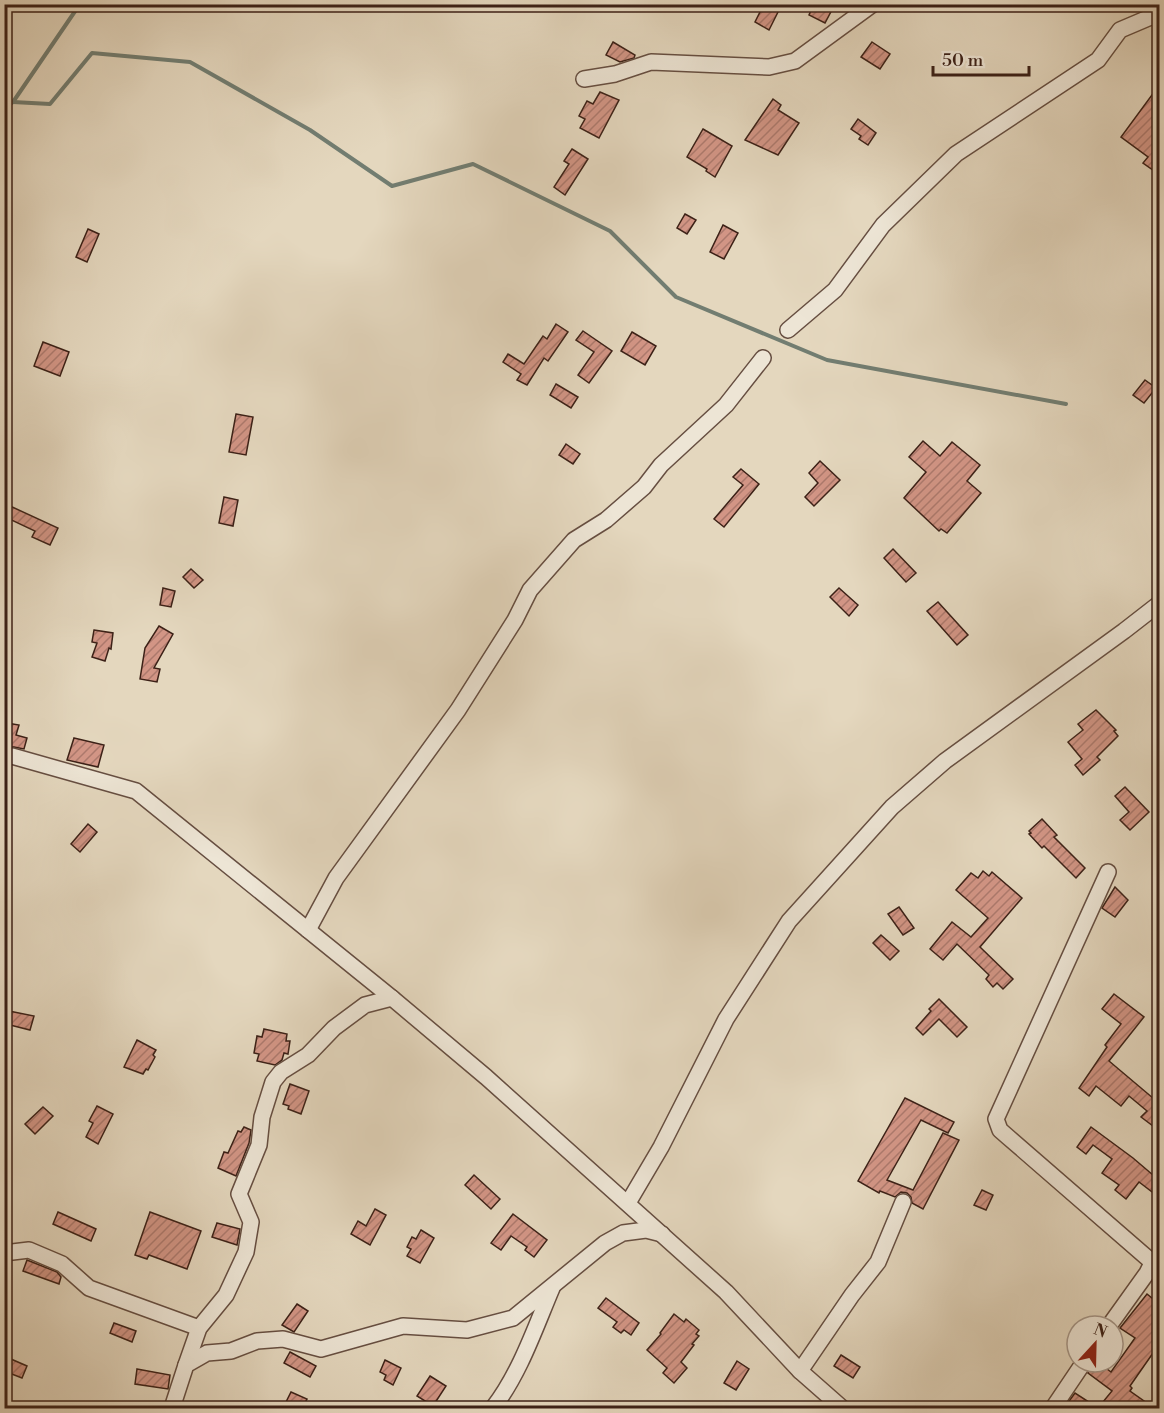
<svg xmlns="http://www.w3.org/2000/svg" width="1164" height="1413" font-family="'Libre Bodoni',serif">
  <defs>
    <pattern id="building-hatch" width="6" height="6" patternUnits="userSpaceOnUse" patternTransform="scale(1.5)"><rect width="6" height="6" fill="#d29585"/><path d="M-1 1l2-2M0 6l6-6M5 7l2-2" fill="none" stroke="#ac796c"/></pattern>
  </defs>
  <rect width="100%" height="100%" fill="#e4d7be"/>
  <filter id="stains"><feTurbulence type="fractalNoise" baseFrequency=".00333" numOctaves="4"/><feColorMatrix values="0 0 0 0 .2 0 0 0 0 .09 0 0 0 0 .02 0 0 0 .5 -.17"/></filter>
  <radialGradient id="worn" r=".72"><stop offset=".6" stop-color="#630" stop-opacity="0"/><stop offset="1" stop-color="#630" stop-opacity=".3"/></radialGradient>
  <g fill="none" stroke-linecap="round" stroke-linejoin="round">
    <g stroke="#727d71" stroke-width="4">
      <polyline points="13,102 50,104 92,53 190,62 310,130 392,186 473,164 610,231 676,297 827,360 1066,404"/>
      <polyline points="4,109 13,102 80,4"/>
    </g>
  </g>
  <g fill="url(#building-hatch)" stroke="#3c2117" stroke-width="1.5">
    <polygon points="764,4 782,4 769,30 755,22"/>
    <polygon points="814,4 835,4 825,23 809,15"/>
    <polygon points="613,42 635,55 634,58 620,62 606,55"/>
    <polygon points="872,42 890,54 880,69 861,57"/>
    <polygon points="1160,84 1160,175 1143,163 1148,157 1121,137"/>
    <polygon points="600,92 619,100 599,138 580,128 585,119 579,116 587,101 593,104"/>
    <polygon points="773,99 781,105 778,110 799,123 778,155 745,140"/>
    <polygon points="858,119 876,133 868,145 859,139 861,136 851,129"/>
    <polygon points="703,129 732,146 715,177 706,171 707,169 687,157"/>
    <polygon points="572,149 588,159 565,195 554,187 569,164 564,161"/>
    <polygon points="685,214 696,220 687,234 677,228"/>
    <polygon points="723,225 738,233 724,259 710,252"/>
    <polygon points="88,229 99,234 87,262 76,257"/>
    <polygon points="556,324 568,332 548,361 544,358 527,385 517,380 521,374 503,362 508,354 524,364 543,336 547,339"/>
    <polygon points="583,331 612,351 589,383 578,375 594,352 576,340"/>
    <polygon points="632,332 656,346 645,365 621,351"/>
    <polygon points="43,342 69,352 60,376 34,366"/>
    <polygon points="1145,380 1156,388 1144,403 1133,395"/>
    <polygon points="556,384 578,397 571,408 550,395"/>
    <polygon points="236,414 253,417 246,455 229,452"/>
    <polygon points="923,441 940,456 952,442 980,465 967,481 981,493 947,533 941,529 939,531 904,498 926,472 909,457"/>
    <polygon points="566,444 580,454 573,464 559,455"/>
    <polygon points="820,461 840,480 814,506 805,497 818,483 809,473"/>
    <polygon points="741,469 759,484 724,527 714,519 743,485 733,477"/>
    <polygon points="224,497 238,500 233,526 219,523"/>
    <polygon points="10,506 58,528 50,545 32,537 35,531 5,517"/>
    <polygon points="893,549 916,573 906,582 884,558"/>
    <polygon points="191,569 203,580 194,588 183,577"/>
    <polygon points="163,588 175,591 171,607 160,605"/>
    <polygon points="839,588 858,605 849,616 830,597"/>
    <polygon points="938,602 968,635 957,645 927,611"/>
    <polygon points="159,626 173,634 154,668 160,669 157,682 140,679 145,648"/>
    <polygon points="94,630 113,633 111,649 109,648 105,661 92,657 97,643 92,642"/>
    <polygon points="1096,710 1116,730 1114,731 1118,736 1097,757 1100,760 1083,775 1075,765 1082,759 1068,742 1083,730 1078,724"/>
    <polygon points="7,723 19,725 16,735 27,738 24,749 14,747 4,747 4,732"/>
    <polygon points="74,738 104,745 98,767 67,760"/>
    <polygon points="1125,787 1149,812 1130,830 1120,820 1129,812 1115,796"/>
    <polygon points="1042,819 1057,835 1054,837 1085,868 1076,878 1044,846 1042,848 1029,834 1031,833 1029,831"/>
    <polygon points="88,824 97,832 80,852 71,844"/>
    <polygon points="983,871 989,876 992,872 1022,898 980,947 1013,979 1003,989 997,983 993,987 986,979 989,975 957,944 943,960 930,949 952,922 971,937 988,918 956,890 971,873 978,878"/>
    <polygon points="1115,887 1128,900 1115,917 1102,908"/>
    <polygon points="899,907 914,928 903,935 888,914"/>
    <polygon points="881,935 899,951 890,960 873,943"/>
    <polygon points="1114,994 1144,1017 1109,1061 1160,1104 1160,1118 1153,1126 1141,1117 1147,1111 1129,1096 1121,1106 1096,1086 1089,1096 1079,1088 1107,1047 1105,1045 1121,1024 1102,1009"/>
    <polygon points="939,999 967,1027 957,1037 939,1019 923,1035 916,1028 931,1011 929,1009"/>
    <polygon points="9,1011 34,1016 30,1030 6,1024"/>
    <polygon points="264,1029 287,1034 286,1041 290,1041 288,1054 284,1053 282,1060 275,1065 257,1061 259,1054 254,1053 257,1036 262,1037"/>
    <polygon points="137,1040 156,1050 153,1055 155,1057 148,1070 146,1069 143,1074 124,1067"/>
    <polygon points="290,1084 309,1091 301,1114 288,1109 289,1106 283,1104"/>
    <polygon points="905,1098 954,1122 948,1133 921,1120 887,1180 913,1190 943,1133 959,1140 923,1209 912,1203 911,1197 907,1193 901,1192 895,1197 880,1191 879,1193 858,1181"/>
    <polygon points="97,1106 113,1114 98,1144 86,1137 93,1123 89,1121"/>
    <polygon points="43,1107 53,1116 35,1134 25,1124"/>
    <polygon points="244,1127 251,1130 249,1143 236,1176 218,1168 224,1152 228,1153 238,1131 241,1132"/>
    <polygon points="1091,1127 1133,1158 1160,1181 1160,1198 1139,1182 1126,1199 1115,1190 1119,1185 1102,1173 1112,1159 1093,1145 1086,1154 1077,1147"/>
    <polygon points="474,1175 500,1199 491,1209 465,1185"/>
    <polygon points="982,1190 993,1195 986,1210 974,1205"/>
    <polygon points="375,1209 386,1215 370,1245 351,1234 358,1221 366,1226"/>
    <polygon points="58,1212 96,1229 91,1241 53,1224"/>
    <polygon points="150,1212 201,1231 187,1269 149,1255 147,1259 135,1255"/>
    <polygon points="513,1214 547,1240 534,1257 525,1250 527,1247 511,1236 501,1250 491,1243"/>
    <polygon points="217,1223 240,1229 237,1245 212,1237"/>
    <polygon points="421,1230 434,1238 420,1263 407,1256 411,1249 407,1247 412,1237 416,1239"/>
    <polygon points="27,1260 57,1272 61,1277 59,1284 23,1271"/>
    <polygon points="1160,1290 1160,1343 1130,1386 1132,1388 1130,1391 1154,1408 1130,1408 1122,1402 1117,1408 1064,1408 1075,1393 1098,1408 1112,1391 1088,1373 1094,1362 1098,1362 1111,1372 1135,1338 1120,1328 1147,1294 1152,1298"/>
    <polygon points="606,1298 639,1323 631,1335 624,1330 621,1333 613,1327 617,1322 598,1308"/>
    <polygon points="297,1304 308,1311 294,1332 282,1325"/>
    <polygon points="674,1314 684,1322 686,1319 699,1330 696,1334 699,1336 692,1344 694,1345 681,1362 687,1368 674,1383 663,1373 667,1368 647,1350 661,1334 660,1333"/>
    <polygon points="114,1323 136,1331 132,1342 110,1333"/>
    <polygon points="290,1352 316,1366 310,1377 284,1363"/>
    <polygon points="841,1355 860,1367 853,1378 834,1366"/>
    <polygon points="4,1356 27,1366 22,1378 4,1371"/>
    <polygon points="385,1360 401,1368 393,1385 384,1380 386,1375 380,1372"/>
    <polygon points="737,1361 749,1369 736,1390 724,1383"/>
    <polygon points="137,1369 170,1375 168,1389 135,1384"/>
    <polygon points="430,1376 446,1386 433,1406 417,1396"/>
    <polygon points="291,1392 307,1399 302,1408 283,1408"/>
  </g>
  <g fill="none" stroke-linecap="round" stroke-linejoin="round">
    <g stroke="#664e41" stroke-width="18">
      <g id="minor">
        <polyline points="584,79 615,74 651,62 769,67 795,61 873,4"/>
        <polyline points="788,330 835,290 883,225 956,154 1098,60 1120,30 1160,13"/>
        <polyline points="4,757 12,756 136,791 392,998 486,1077 726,1292 800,1371 842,1408"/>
        <polyline points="1108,872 996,1119 1000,1130 1008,1137 1160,1269"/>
        <polyline points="308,930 336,878 458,710 515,620 530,590 574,540 606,520 644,487 661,465 726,405 763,358"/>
        <polyline points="628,1203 661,1147 726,1019 789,921 892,807 945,761 1124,631 1160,603"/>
        <polyline points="4,1253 29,1250 62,1264 89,1288 199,1328"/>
        <polyline points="1109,1326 1147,1273 1152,1263"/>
        <polyline points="186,1365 199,1328 226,1295 246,1252 251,1222 239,1194 259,1145 262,1117 273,1082 281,1072 308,1055 334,1028 365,1005 392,998"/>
        <polyline points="800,1371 852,1295 878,1262 903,1202"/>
        <polyline points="172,1408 186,1365 207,1353 231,1351 257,1341 283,1339 321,1349 403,1326 467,1330 513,1318 605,1243 623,1233 646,1230 662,1234"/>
        <path d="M493,1408C520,1373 535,1328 552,1288"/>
        <polyline points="1053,1408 1084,1362"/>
      </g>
    </g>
    <use href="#minor" stroke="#ede5d5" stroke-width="15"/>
  </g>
  <rect width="1164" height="1413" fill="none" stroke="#e4d7be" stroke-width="24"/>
  <rect x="6" y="6" width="1152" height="1401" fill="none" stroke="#3c2117" stroke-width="3"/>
  <rect x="12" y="12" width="1140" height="1389" fill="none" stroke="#3c2117" stroke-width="1.5"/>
  <g transform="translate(1095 1344) rotate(22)"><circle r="28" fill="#ede5d5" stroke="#a69789" stroke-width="1.5"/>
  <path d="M0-4.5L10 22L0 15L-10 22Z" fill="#8f2418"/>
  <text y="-9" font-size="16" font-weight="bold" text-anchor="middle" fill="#3c2117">N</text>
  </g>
  <path d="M933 66v9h96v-9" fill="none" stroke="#3c2117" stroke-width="3"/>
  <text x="942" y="66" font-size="18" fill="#3c2117" stroke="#ede5d5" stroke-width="4.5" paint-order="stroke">50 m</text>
  <rect width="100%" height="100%" filter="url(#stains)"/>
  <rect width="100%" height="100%" fill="url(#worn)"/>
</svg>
